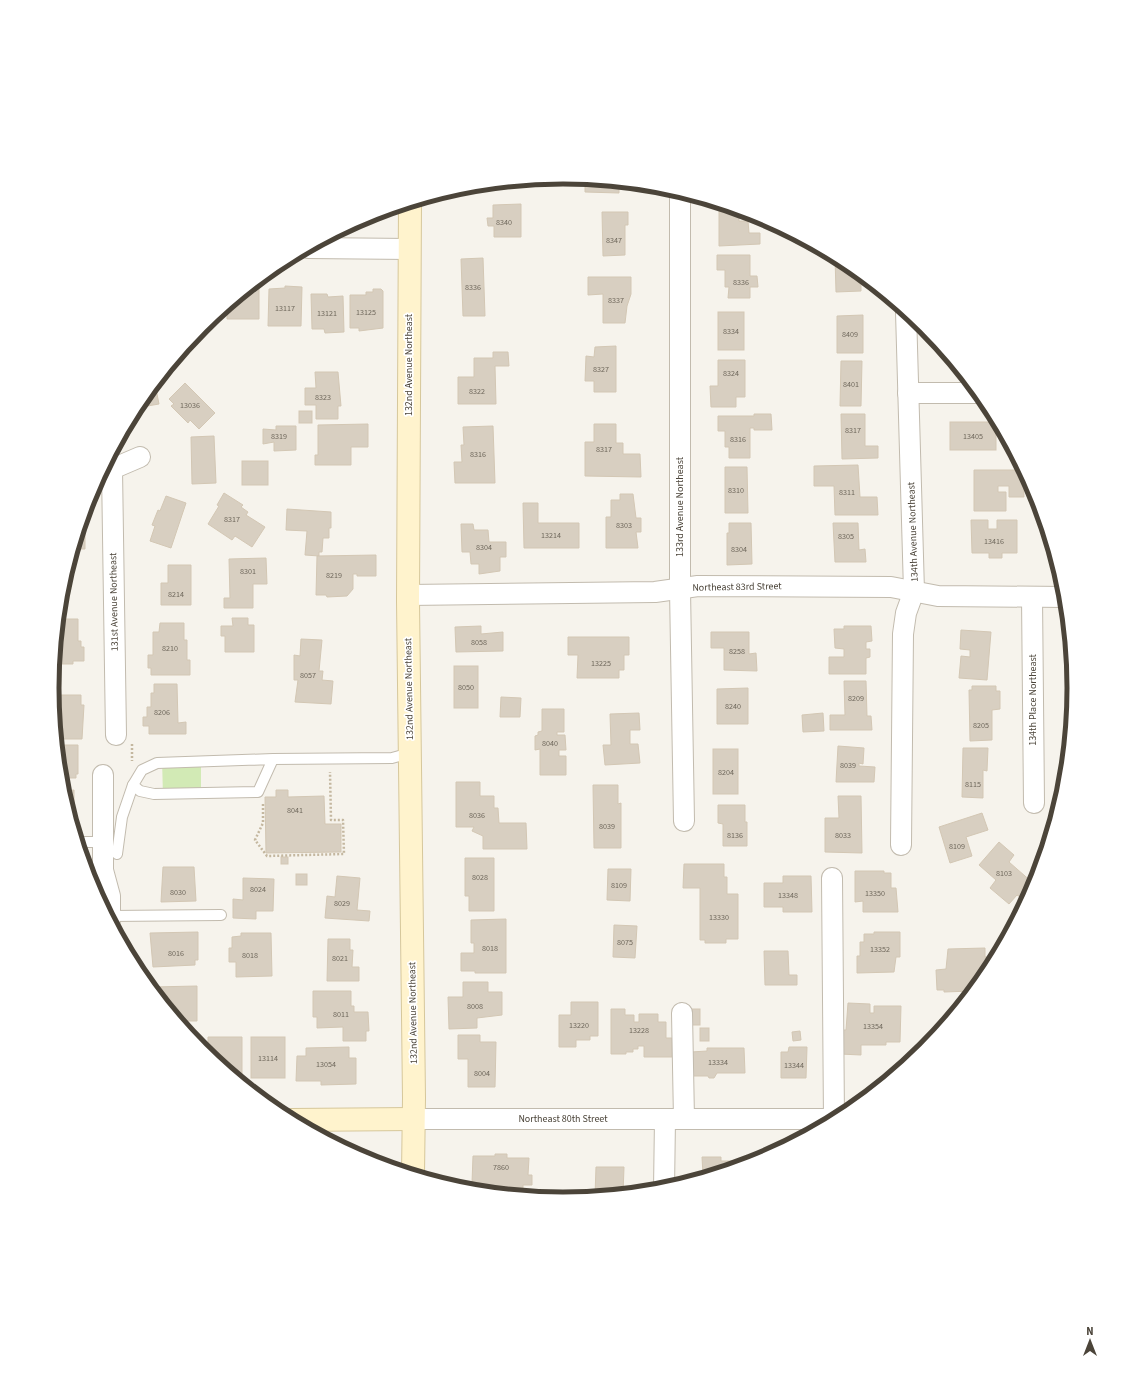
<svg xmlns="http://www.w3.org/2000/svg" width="1126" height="1377" font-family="'Source Sans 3',sans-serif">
  <rect width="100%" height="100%" fill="#f6f3ec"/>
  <polygon fill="#d2eab5" points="162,758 201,758 201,797 163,797"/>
  <g fill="#d8cfc1" stroke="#d3c7b4">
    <polygon points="585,180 629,184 629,188 619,188 619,193 585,192"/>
    <polygon points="521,204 521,237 494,237 494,226 488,226 487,218 493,218 493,205"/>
    <polygon points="719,204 739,210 739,221 748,221 749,233 760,233 760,244 719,246"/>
    <polygon points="380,212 380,218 364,218 368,216"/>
    <polygon points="602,212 628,212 628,225 625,225 625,255 603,256"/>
    <polygon points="717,255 750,255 750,276 757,276 758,287 750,287 750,298 728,298 729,287 725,287 725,270 717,270"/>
    <polygon points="835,257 847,264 861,275 861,291 836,292"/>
    <polygon points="483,258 485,316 463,316 461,259"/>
    <polygon points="588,277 631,277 631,294 627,306 625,323 603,323 603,294 588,295"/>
    <polygon points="255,284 259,285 259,319 227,319 227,307"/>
    <polygon points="285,286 302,287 301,326 268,326 269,289 285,288"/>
    <polygon points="373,289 381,289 383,291 383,328 359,331 359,328 350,328 350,295 366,295 366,292 373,292"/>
    <polygon points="311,294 327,294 328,297 343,296 344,332 325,333 324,329 312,329"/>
    <rect x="718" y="312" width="26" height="38"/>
    <polygon points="863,315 863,353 837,353 837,316"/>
    <polygon points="616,346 616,392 594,392 594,381 585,381 586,356 594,357 595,347"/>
    <polygon points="493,352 508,352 509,366 495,366 496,404 458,404 458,377 474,377 474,358 493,358"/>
    <polygon points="718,360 745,360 745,397 736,397 736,407 711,407 710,386 718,386"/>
    <polygon points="841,361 862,361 861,406 840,406"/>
    <polygon points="315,372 338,372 341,406 338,406 338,419 316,419 316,405 305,405 305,388 316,388"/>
    <polygon points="185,383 215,413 199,429 190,420 188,423 171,406 174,404 169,399"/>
    <polygon points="155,384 159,404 136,408 138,404"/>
    <rect x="299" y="411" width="13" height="12"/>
    <polygon points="754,414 771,414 772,430 754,430 754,428 750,428 750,458 729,458 729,447 725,447 725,431 718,431 718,416 754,416"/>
    <polygon points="841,414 865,414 865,446 878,446 878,458 842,459"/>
    <rect x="950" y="422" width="46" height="28"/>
    <polygon points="368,424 368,447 351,447 351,465 315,465 315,455 318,455 318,425"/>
    <polygon points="594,424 616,424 616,443 623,443 623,454 640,454 641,477 585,476 585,442 594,442"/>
    <polygon points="276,426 296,426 296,450 274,451 274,442 263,444 263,429 276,430"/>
    <polygon points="493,426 495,483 455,483 454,462 462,462 461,445 464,445 463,427"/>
    <polygon points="214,436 216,483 192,484 191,437"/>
    <rect x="242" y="461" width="26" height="24"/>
    <polygon points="858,465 860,497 877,497 878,515 835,515 834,486 814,486 814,466"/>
    <polygon points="725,467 747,467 748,513 725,513"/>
    <polygon points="974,470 1023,470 1024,497 1009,497 1009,486 998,486 998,492 1006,492 1006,511 974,511"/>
    <polygon points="224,493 243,505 241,507 248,512 246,515 265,527 252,547 235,536 232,540 208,524 219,506 217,505"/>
    <polygon points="620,494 633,494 636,518 641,518 641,532 636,532 638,548 606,548 606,517 611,517 611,500 620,500"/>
    <polygon points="166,496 186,503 171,548 150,541 155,526 152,525 158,510 160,511"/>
    <polygon points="523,503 538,503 538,523 579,523 579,548 524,548"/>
    <polygon points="287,509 331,512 331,528 329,528 329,538 323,538 322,552 319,552 319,556 305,555 307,531 286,530"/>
    <polygon points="85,514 85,549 74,549"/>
    <polygon points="971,520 988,520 988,529 997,529 997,520 1017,520 1017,553 1002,553 1002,558 989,558 989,553 972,553"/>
    <polygon points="729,523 751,523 752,564 727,565 727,533 729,533"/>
    <polygon points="833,523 858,523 859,550 865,549 866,562 835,562"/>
    <polygon points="461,524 473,524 474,530 488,530 489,542 506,542 506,557 500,557 500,571 479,574 479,564 471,564 470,552 462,552"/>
    <polygon points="376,555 376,576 357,576 357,574 353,574 353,589 347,596 327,597 326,595 316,595 317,556"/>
    <polygon points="266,558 267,584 253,584 253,608 224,608 224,598 230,598 229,559"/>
    <polygon points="168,565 191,565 191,605 161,605 161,583 168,583"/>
    <polygon points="232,618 248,618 248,625 254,625 254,652 225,652 225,636 221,636 221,626 233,626"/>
    <polygon points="59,619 78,619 78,641 81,641 81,647 84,647 84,661 73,661 73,664 54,664"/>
    <polygon points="160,623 184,623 184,640 187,640 187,660 190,660 190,675 151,675 151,668 148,668 148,655 153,655 153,632 159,632"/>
    <polygon points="481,626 481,634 503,632 503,651 456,652 455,627"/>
    <polygon points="844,626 871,626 872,641 866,642 866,649 870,649 870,657 866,658 866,674 829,674 829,657 844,657 844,649 835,648 834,629 844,629"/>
    <polygon points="961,630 991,632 987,680 959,678 961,656 970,657 970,650 960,649"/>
    <polygon points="711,632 749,632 749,654 756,653 757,671 724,670 724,648 711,648"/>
    <polygon points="568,637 629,637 629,655 624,655 624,670 619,670 619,678 577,678 578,655 568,655"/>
    <polygon points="301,639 322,640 319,671 323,671 322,680 333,681 331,704 295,702 298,680 294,680 294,655 300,656"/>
    <rect x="454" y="666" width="24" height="42"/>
    <polygon points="844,681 866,681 867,716 871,716 872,730 830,730 830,715 845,715"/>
    <polygon points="154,684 177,684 178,723 186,722 186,734 149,734 149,726 143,726 143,717 147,717 147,707 151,707 151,693 154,693"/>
    <polygon points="972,686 996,686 996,691 1000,691 1000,709 992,710 992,740 970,741 969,690 972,690"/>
    <polygon points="748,688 748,724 717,724 717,689"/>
    <polygon points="53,695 81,695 81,705 84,705 82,739 57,739"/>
    <polygon points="501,697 521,698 520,717 500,717"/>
    <polygon points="542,709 564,709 564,732 557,732 557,735 565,735 566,750 559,750 559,756 566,756 566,775 540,775 540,749 535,750 535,736 538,735 538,732 542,731"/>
    <polygon points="639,713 640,730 630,730 630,744 638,744 640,763 605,765 603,745 611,745 610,714"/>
    <polygon points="823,713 824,731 803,732 802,715"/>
    <polygon points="58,745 78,745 78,774 76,774 76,778 61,778"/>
    <polygon points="838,746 864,748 863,764 859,763 859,766 875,767 874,782 836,782"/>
    <polygon points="963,748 988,748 987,771 983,770 983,798 962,797"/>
    <rect x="713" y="749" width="25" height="45"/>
    <polygon points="456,782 480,782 480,796 494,796 494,808 498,808 499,823 526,823 527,849 483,849 483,836 472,831 474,827 456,827"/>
    <polygon points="593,785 618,785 618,804 621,803 621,848 594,848"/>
    <polygon points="74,790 74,803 72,803 72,806 74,806 75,818 71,818 63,791"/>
    <polygon points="276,790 288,790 288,797 324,796 325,824 341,824 341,852 266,853 265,797 276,797"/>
    <polygon points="838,796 861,796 862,853 825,852 825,818 839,818"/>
    <polygon points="718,805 745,805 745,822 747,822 747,846 723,846 723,824 718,823"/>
    <polygon points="982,813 988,830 966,837 972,856 950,863 939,827"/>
    <polygon points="999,842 1014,855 1009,862 1033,883 1020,897 1017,895 1009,904 990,888 996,880 979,865"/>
    <rect x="281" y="857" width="7" height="7"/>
    <polygon points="465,858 494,858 494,911 469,911 469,896 465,896"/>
    <polygon points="684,864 724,864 724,877 727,877 727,894 738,894 738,939 726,939 726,943 705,943 705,940 700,940 700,888 683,888"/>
    <polygon points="163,867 194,867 196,901 161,902"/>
    <polygon points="608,869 631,869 630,901 607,900"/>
    <polygon points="855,871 884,871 884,873 891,873 891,888 896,888 898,912 863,912 863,901 855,902"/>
    <rect x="296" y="874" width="11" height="11"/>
    <polygon points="337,876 360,878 357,910 370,911 369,921 325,918 327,896 335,897"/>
    <polygon points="783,876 811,876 812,912 783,912 783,907 764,907 764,883 783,883"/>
    <polygon points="243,878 274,879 273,911 256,911 256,919 233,918 233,899 243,900"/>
    <polygon points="506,919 506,973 475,973 475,971 461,971 461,953 474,953 474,943 471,943 471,920"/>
    <polygon points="614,925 637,926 635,958 613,957"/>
    <polygon points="198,932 198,960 195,960 195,965 153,967 150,933"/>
    <polygon points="874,932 900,932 900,957 896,957 894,972 857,973 857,956 860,956 860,942 864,942 864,934 874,934"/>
    <polygon points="241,933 271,933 272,976 236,977 236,962 229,962 229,948 232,948 232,937 241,936"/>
    <polygon points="328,939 350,939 350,950 353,950 352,967 359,967 359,981 327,981"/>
    <polygon points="985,948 985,957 988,957 988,972 972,991 944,992 944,990 937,990 936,970 946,969 948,949"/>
    <polygon points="764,951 788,951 789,975 797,975 797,985 765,985"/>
    <polygon points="463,982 488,982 488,992 502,992 502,1015 477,1018 477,1028 449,1029 448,997 463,997"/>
    <polygon points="197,986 197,1021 178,1021 153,990 153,987"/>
    <polygon points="313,991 351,991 351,1006 354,1006 354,1012 368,1012 369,1031 366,1031 366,1041 343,1041 343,1027 317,1028 317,1017 313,1017"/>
    <polygon points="571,1002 598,1002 598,1036 590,1036 590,1040 576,1040 576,1047 559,1047 559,1015 571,1015"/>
    <polygon points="848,1003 870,1004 870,1013 874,1013 874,1006 901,1006 900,1042 886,1042 886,1045 861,1045 861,1055 840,1054 840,1030 846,1030"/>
    <polygon points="611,1009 625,1009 625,1015 634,1015 634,1022 639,1022 639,1014 658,1014 658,1022 666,1022 666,1038 672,1038 672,1057 644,1057 644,1046 638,1046 638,1049 633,1049 633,1052 626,1052 626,1054 611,1054"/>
    <rect x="691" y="1009" width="9" height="16"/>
    <rect x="700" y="1028" width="9" height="13"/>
    <polygon points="800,1031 801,1040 793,1041 792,1032"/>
    <polygon points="458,1035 480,1035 480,1042 496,1042 495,1087 468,1087 468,1059 458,1059"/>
    <polygon points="208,1037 242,1037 242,1079 238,1079 208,1055"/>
    <rect x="251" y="1037" width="34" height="41"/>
    <polygon points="349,1047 349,1058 356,1058 356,1084 321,1085 321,1081 296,1081 297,1056 306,1056 306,1048"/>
    <polygon points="789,1047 807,1047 806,1078 781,1078 781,1052 788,1052"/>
    <polygon points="707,1048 744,1048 745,1073 717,1073 714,1078 709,1078 708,1076 692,1076 691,1052 707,1051"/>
    <polygon points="495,1154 507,1154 507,1158 529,1158 528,1175 532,1175 532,1185 523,1185 523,1193 480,1191 480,1183 472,1183 473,1156 495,1156"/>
    <polygon points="702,1157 721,1157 721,1161 753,1161 753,1162 710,1175 703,1175"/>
    <polygon points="596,1167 624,1167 623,1194 595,1196"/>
  </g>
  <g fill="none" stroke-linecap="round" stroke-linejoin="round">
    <g stroke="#c2bbae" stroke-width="12">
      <g id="lane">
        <polyline points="273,759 258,792 154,794 140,791 133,785 142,770 157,763 273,759 392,758 410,753"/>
        <polyline points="78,842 103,842"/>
        <polyline points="117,854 122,817 133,785"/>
        <polyline points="110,916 221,915"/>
      </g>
    </g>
    <g stroke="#c2bbae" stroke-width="22">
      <g id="street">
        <polyline points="680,193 680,590 684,821"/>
        <polyline points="308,248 410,249"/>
        <polyline points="908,393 979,393"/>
        <polyline points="104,469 112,469 140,457"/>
        <polyline points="112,469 116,735"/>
        <polyline points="408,595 655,592 698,586 891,587 938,596 1065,597"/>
        <polyline points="1032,597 1034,803"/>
        <polyline points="103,775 103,870 110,896 110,920"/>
        <polyline points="901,845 903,634 906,613 914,591 906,312"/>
        <polyline points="832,878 834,1119"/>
        <polyline points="682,1013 684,1119"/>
        <polyline points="413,1119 836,1119"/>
        <polyline points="664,1189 665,1119"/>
      </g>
    </g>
    <g stroke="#d6c79b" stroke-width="24">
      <g id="secondary">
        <polyline points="410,203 408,601 414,1098 413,1174"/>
        <polyline points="291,1120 413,1119"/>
      </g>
    </g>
    <g stroke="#c4b79f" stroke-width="2.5" stroke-dasharray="2 2" stroke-linecap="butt">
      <polyline points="132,744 132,761"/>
      <polyline points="263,804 263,823 255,840 267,856 344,854 343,820 331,820 330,772"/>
    </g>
    <use href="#lane" stroke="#fff" stroke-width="10"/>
    <use href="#street" stroke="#fff" stroke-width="20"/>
    <use href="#secondary" stroke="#fff3cd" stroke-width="22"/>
  </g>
  <g text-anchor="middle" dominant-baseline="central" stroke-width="3.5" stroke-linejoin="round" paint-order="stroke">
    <g font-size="8" fill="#6e675b">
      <text x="504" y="222">8340</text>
      <text x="614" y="240">8347</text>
      <text x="741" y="282">8336</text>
      <text x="473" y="287">8336</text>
      <text x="616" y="300">8337</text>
      <text x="285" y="308">13117</text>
      <text x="366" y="312">13125</text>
      <text x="327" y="313">13121</text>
      <text x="731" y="331">8334</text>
      <text x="850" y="334">8409</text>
      <text x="601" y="369">8327</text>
      <text x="731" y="373">8324</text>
      <text x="851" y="384">8401</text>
      <text x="477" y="391">8322</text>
      <text x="323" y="397">8323</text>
      <text x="190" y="405">13036</text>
      <text x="853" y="430">8317</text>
      <text x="279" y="436">8319</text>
      <text x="973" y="436">13405</text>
      <text x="738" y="439">8316</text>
      <text x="604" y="449">8317</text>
      <text x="478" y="454">8316</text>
      <text x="736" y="490">8310</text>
      <text x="847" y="492">8311</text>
      <text x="232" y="519">8317</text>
      <text x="624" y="525">8303</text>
      <text x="551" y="535">13214</text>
      <text x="846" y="536">8305</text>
      <text x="994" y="541">13416</text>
      <text x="484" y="547">8304</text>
      <text x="739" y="549">8304</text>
      <text x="248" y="571">8301</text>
      <text x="334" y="575">8219</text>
      <text x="176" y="594">8214</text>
      <text x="479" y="642">8058</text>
      <text x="170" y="648">8210</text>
      <text x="737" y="651">8258</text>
      <text x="601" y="663">13225</text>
      <text x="308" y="675">8057</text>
      <text x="466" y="687">8050</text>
      <text x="856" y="698">8209</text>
      <text x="733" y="706">8240</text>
      <text x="162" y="712">8206</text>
      <text x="981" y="725">8205</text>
      <text x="550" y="743">8040</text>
      <text x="848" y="765">8039</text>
      <text x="726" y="772">8204</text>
      <text x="973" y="784">8115</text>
      <text x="295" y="810">8041</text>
      <text x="477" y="815">8036</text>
      <text x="607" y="826">8039</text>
      <text x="735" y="835">8136</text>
      <text x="843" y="835">8033</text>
      <text x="957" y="846">8109</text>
      <text x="1004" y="873">8103</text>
      <text x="480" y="877">8028</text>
      <text x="619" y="885">8109</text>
      <text x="258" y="889">8024</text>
      <text x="178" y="892">8030</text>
      <text x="875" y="893">13350</text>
      <text x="788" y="895">13348</text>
      <text x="342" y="903">8029</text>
      <text x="719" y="917">13330</text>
      <text x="625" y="942">8075</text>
      <text x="490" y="948">8018</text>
      <text x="880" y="949">13352</text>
      <text x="176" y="953">8016</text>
      <text x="250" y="955">8018</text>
      <text x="340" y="958">8021</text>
      <text x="475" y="1006">8008</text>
      <text x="341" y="1014">8011</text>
      <text x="579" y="1025">13220</text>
      <text x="873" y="1026">13354</text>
      <text x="639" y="1030">13228</text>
      <text x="268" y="1058">13114</text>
      <text x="718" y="1062">13334</text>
      <text x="326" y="1064">13054</text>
      <text x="794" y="1065">13344</text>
      <text x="482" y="1073">8004</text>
      <text x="501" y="1167">7860</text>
    </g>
    <g font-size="10" fill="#4b4439" stroke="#fff">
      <text transform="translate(409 365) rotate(-90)">132nd Avenue Northeast</text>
      <text transform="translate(680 507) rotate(-90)">133rd Avenue Northeast</text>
      <text transform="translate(913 532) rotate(-92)">134th Avenue Northeast</text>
      <text transform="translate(737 587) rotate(-1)">Northeast 83rd Street</text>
      <text transform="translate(114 602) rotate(-91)">131st Avenue Northeast</text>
      <text transform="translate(409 689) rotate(-91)">132nd Avenue Northeast</text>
      <text transform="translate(1033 700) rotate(-90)">134th Place Northeast</text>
      <text transform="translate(413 1013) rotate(-91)">132nd Avenue Northeast</text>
      <text x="563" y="1119">Northeast 80th Street</text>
    </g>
  </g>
  <path d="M0 0H1126V1377H0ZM59 688a504 504 0 1 1 1008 0a504 504 0 1 1-1008 0Z" fill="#fff" fill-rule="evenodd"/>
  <path fill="none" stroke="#4b4439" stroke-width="5" d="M59 688a504 504 0 1 1 1008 0a504 504 0 1 1-1008 0Z"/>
  <g transform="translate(1090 1341)" stroke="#ffffff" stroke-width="3" paint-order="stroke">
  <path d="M0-3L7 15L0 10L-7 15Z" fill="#4b4439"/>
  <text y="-6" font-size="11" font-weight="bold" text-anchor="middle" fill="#4b4439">N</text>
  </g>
</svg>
